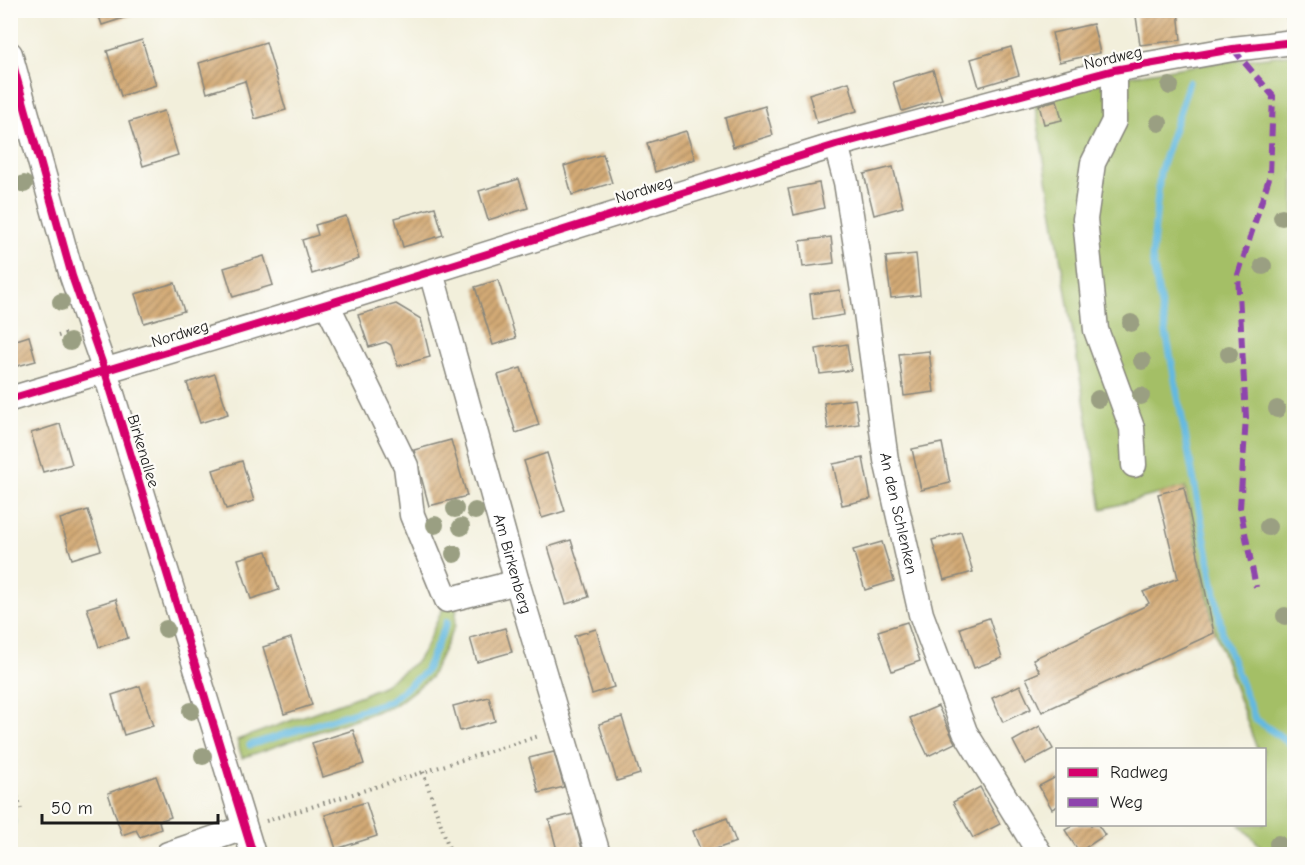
<svg xmlns="http://www.w3.org/2000/svg" width="1305" height="865" font-family="'Comic Neue',sans-serif">
  <defs>
    <pattern id="building-hatch" width="6" height="6" patternUnits="userSpaceOnUse" patternTransform="scale(1.5)"><rect width="6" height="6" fill="#d3aa76"/><path d="M-1 1l2-2M0 6l6-6M5 7l2-2" fill="none" stroke="#aa8a60"/></pattern>
  </defs>
  <rect width="100%" height="100%" fill="#fdfcf7"/>
  <filter id="ink" filterUnits="userSpaceOnUse"><feTurbulence type="fractalNoise" baseFrequency=".0167" numOctaves="2"/><feDisplacementMap in="SourceGraphic" scale="12" xChannelSelector="R" yChannelSelector="G"/><feConvolveMatrix kernelMatrix="1 2 1 2 8 2 1 2 1" color-interpolation-filters="sRGB"/></filter>
  <filter id="wash" filterUnits="userSpaceOnUse"><feTurbulence type="fractalNoise" baseFrequency=".008" numOctaves="4" result="noise"/><feDisplacementMap in="SourceGraphic" scale="24" xChannelSelector="R" yChannelSelector="G"/><feGaussianBlur stdDeviation="1.35" result="paint"/><feColorMatrix in="noise" values="0 0 0 0 0 0 0 0 0 0 0 0 0 0 0 0 0 1.4 0 .05"/><feComposite in="paint" operator="in"/></filter>
  <g filter="url(#wash)">
    <rect width="100%" height="100%" fill="#f2efdb"/>
    <g fill="#a4bf66" stroke="#606e41" stroke-width="1.5">
      <polygon points="1294,54 1294,854 1268,854 1240,825 1264,824 1264,750 1257,749 1215,632 1185,487 1102,509 1034,100 1127,76 1205,64"/>
      <polygon points="457,606 455,626 430,678 395,705 242,758 237,740 362,695 384,685 417,661 425,648 442,610"/>
    </g>
    <g fill="none" stroke-linecap="round" stroke-linejoin="round">
      <g stroke="#63b9e0" stroke-width="7">
        <polyline points="1189,82 1160,172 1152,258 1223,636 1255,719 1294,746"/>
        <polyline points="250,745 390,701 425,672 447,622"/>
        <polyline points="10,823 12,822"/>
      </g>
    </g>
    <g id="blocks">
      <g fill="url(#building-hatch)">
        <polygon points="97,10 135,10 136,14 102,25"/>
        <polygon points="1173,10 1178,10 1181,40 1140,45 1136,16"/>
        <polygon points="1286,10 1294,10 1294,25 1287,25"/>
        <polygon points="1093,24 1100,53 1059,62 1052,33"/>
        <polygon points="142,40 156,85 121,96 107,51"/>
        <polygon points="266,42 286,110 255,119 245,81 207,93 199,63"/>
        <polygon points="1011,47 1019,75 979,87 971,59"/>
        <polygon points="933,70 942,99 902,111 893,82"/>
        <polygon points="849,82 857,111 817,123 809,94"/>
        <polygon points="1057,100 1062,120 1044,124 1039,105"/>
        <polygon points="765,106 773,135 733,147 725,118"/>
        <polygon points="164,111 178,155 143,166 129,122"/>
        <polygon points="686,131 695,159 655,172 647,143"/>
        <polygon points="603,154 612,183 572,195 564,166"/>
        <polygon points="893,167 903,207 874,215 864,174"/>
        <polygon points="519,179 528,208 488,220 479,191"/>
        <polygon points="819,183 824,208 794,215 788,189"/>
        <polygon points="435,207 443,235 403,247 395,218"/>
        <polygon points="346,216 359,259 312,274 302,240 318,235 315,225"/>
        <polygon points="831,237 834,263 803,267 800,241"/>
        <polygon points="916,254 920,295 891,298 886,257"/>
        <polygon points="264,256 273,285 233,297 224,268"/>
        <polygon points="498,280 516,338 493,345 475,287"/>
        <polygon points="175,283 184,311 144,323 135,294"/>
        <polygon points="840,290 844,315 813,320 810,294"/>
        <polygon points="396,304 421,319 430,357 398,366 391,345 386,342 369,347 358,315"/>
        <polygon points="29,336 36,361 10,368 10,342"/>
        <polygon points="847,344 851,370 820,374 816,349"/>
        <polygon points="929,351 934,392 904,396 899,354"/>
        <polygon points="521,368 539,425 516,433 498,375"/>
        <polygon points="215,374 228,414 200,423 187,383"/>
        <polygon points="855,399 859,424 828,429 824,403"/>
        <polygon points="60,424 72,464 43,472 31,433"/>
        <polygon points="451,440 467,496 429,506 414,450"/>
        <polygon points="942,443 950,483 921,490 912,449"/>
        <polygon points="547,453 565,511 542,518 524,461"/>
        <polygon points="863,458 871,499 842,505 833,464"/>
        <polygon points="242,461 254,501 226,509 213,470"/>
        <polygon points="1184,487 1214,633 1042,712 1026,678 1040,672 1033,659 1143,607 1149,603 1143,592 1178,578 1158,494"/>
        <polygon points="88,510 101,550 72,559 60,519"/>
        <polygon points="961,532 973,572 944,580 932,540"/>
        <polygon points="571,540 589,597 566,604 548,547"/>
        <polygon points="882,542 894,581 865,590 853,550"/>
        <polygon points="267,551 279,590 251,599 238,559"/>
        <polygon points="116,599 128,638 99,647 87,608"/>
        <polygon points="989,618 1002,658 974,668 960,628"/>
        <polygon points="907,622 920,661 892,671 878,631"/>
        <polygon points="505,628 512,652 477,662 470,638"/>
        <polygon points="596,629 614,687 592,694 574,636"/>
        <polygon points="291,638 312,705 284,714 263,647"/>
        <polygon points="1020,685 1031,709 1003,722 992,698"/>
        <polygon points="140,686 153,726 124,735 112,695"/>
        <polygon points="489,697 495,721 460,731 453,706"/>
        <polygon points="938,706 955,743 928,756 910,718"/>
        <polygon points="622,717 640,774 617,781 599,724"/>
        <polygon points="1040,726 1053,749 1025,764 1013,741"/>
        <polygon points="353,730 364,764 323,777 312,743"/>
        <polygon points="554,752 564,787 539,793 529,758"/>
        <polygon points="156,776 171,817 159,821 161,829 140,837 136,830 122,835 108,793"/>
        <polygon points="1058,776 1058,806 1052,809 1039,786"/>
        <polygon points="980,787 1000,824 973,838 953,802"/>
        <polygon points="366,802 377,836 336,849 325,815"/>
        <polygon points="573,814 582,849 558,854 549,820"/>
        <polygon points="727,818 736,842 702,854 693,831"/>
        <polygon points="1074,825 1098,825 1105,835 1079,852 1065,830"/>
      </g>
    </g>
  </g>
  <g filter="url(#ink)">
    <use href="#blocks" fill-opacity="0" stroke="#87867c" stroke-width="1.5"/>
    <g fill="none" stroke-linecap="round" stroke-linejoin="round">
      <g stroke="#87867c" stroke-width="27">
        <g id="minor">
          <polyline points="10,54 72,276 105,371 253,854"/>
          <polyline points="1114,70 1114,121 1093,163 1085,219 1096,330 1132,428 1134,465"/>
          <path id="s1" d="M836,145L846,182L864,298L886,460L921,614L965,732L1040,854"/>
          <path id="s2" d="M431,272L517,582L598,854"/>
          <polyline points="327,304 406,466 412,515 447,600 517,582"/>
          <polyline points="10,399 327,304 836,145 1114,70 1233,49 1294,42"/>
          <polyline points="168,854 244,828"/>
        </g>
      </g>
      <g stroke="#87867c" stroke-width="4" stroke-dasharray="1.5 4.5" stroke-linecap="butt">
        <polyline points="58,336 68,333"/>
        <polyline points="423,772 451,854"/>
        <polyline points="10,774 21,809"/>
        <polyline points="266,821 539,736"/>
      </g>
      <use href="#minor" stroke="#fff" stroke-width="24"/>
      <polyline stroke="#8e44ad" stroke-width="6" stroke-dasharray="12 6" stroke-linecap="butt" points="1233,49 1273,96 1270,175 1238,275 1246,417 1240,508 1256,587"/>
      <g stroke="#fdfcf7" stroke-width="11">
        <g id="cycleway">
          <polyline points="10,54 72,276 105,371 253,854"/>
          <polyline points="10,399 327,304 836,145 1114,70 1233,49 1294,42"/>
        </g>
      </g>
      <use href="#cycleway" stroke="#d6006c" stroke-width="8"/>
    </g>
    <g fill="#9a9f82">
      <circle cx="1170" cy="86" r="9"/>
      <circle cx="1159" cy="123" r="9"/>
      <circle cx="24" cy="184" r="9"/>
      <circle cx="1282" cy="217" r="9"/>
      <circle cx="1263" cy="266" r="9"/>
      <circle cx="61" cy="302" r="9"/>
      <circle cx="1131" cy="323" r="9"/>
      <circle cx="70" cy="342" r="9"/>
      <circle cx="1229" cy="354" r="9"/>
      <circle cx="1142" cy="361" r="9"/>
      <circle cx="1141" cy="396" r="9"/>
      <circle cx="1098" cy="399" r="9"/>
      <circle cx="1277" cy="409" r="9"/>
      <circle cx="455" cy="509" r="9"/>
      <circle cx="475" cy="511" r="9"/>
      <circle cx="435" cy="525" r="9"/>
      <circle cx="461" cy="527" r="9"/>
      <circle cx="1268" cy="527" r="9"/>
      <circle cx="454" cy="554" r="9"/>
      <circle cx="1285" cy="616" r="9"/>
      <circle cx="166" cy="629" r="9"/>
      <circle cx="191" cy="711" r="9"/>
      <circle cx="203" cy="756" r="9"/>
      <circle cx="1278" cy="844" r="9"/>
    </g>
  </g>
  <g text-anchor="middle" dominant-baseline="central" stroke-width="4.5" stroke-linejoin="round" paint-order="stroke">
    <g font-size="16" fill="#1c1c1c" stroke="#fdfcf7">
      <text transform="translate(1113 58) rotate(-13)">Nordweg</text>
      <text transform="translate(644 190) rotate(-17)">Nordweg</text>
      <text transform="translate(180 334) rotate(-17)">Nordweg</text>
      <text transform="translate(143 451) rotate(73)">Birkenallee</text>
      <text stroke="none"><textPath href="#s1" startOffset="374">An den Schlenken</textPath></text>
      <text stroke="none"><textPath href="#s2" startOffset="303">Am Birkenberg</textPath></text>
    </g>
  </g>
  <rect width="1305" height="865" fill="none" stroke="#fdfcf7" stroke-width="36"/>
  <rect x="1056" y="748" width="210" height="78" fill="#fdfcf7" stroke="#a3a29f" stroke-width="1.5"/>
  <rect x="1068" y="768" width="30" height="9" fill="#d6006c" stroke="#a3a29f" stroke-width="1.5"/>
  <text x="1110" y="778" font-size="18" fill="#1c1c1c">Radweg</text>
  <rect x="1068" y="798" width="30" height="9" fill="#8e44ad" stroke="#a3a29f" stroke-width="1.5"/>
  <text x="1110" y="808" font-size="18" fill="#1c1c1c">Weg</text>
  <path d="M42 814v9h176v-9" fill="none" stroke="#1c1c1c" stroke-width="3"/>
  <text x="51" y="814" font-size="18" fill="#1c1c1c" stroke="#fdfcf7" stroke-width="4.5" paint-order="stroke">50 m</text>
</svg>
